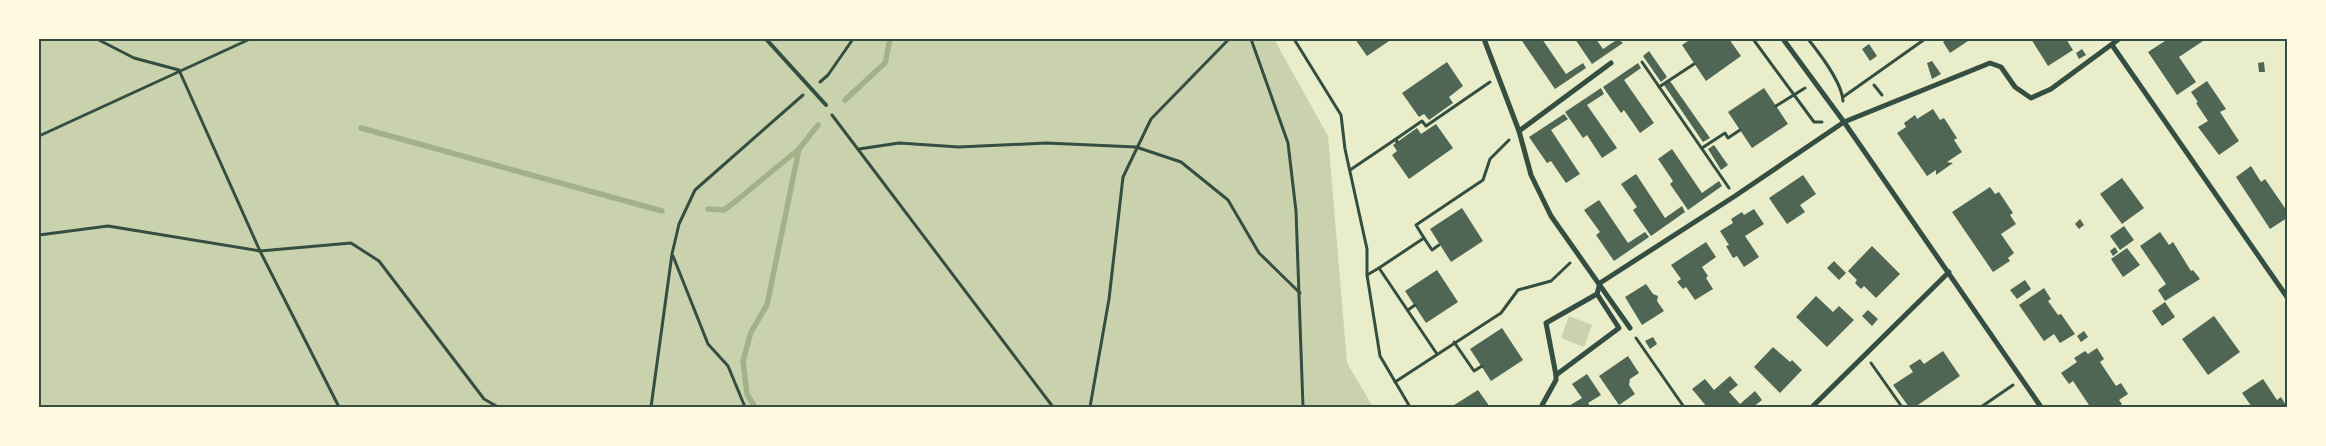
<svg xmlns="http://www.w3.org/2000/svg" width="2326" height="446" font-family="'Varela Round',sans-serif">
  <rect width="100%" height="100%" fill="#e9edc9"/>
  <g fill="#cad2ad">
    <polygon points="39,39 1274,39 1328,136 1347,363 1373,407 39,407"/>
    <polygon points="1569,316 1592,325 1584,347 1561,338"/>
  </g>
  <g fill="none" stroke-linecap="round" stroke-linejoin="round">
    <g stroke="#a3b18a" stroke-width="5.5">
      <polyline points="845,100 885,63 890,39"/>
      <polyline points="361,128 662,211"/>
      <polyline points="708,209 724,210 736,201 799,149 818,125"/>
      <polyline points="755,407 747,394 743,361 751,332 767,305 799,149"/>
    </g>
  </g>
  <g fill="#4f6655">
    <polygon points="1355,39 1392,39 1367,56"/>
    <polygon points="1525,39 1542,39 1566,74 1583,63 1586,68 1555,89 1522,41"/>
    <polygon points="1575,39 1596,39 1603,49 1618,39 1623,43 1592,64"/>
    <polygon points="1691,39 1729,39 1741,56 1706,81 1682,45"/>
    <polygon points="1948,39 1967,39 1968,41 1950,53 1943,42"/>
    <polygon points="2031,39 2066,39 2073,50 2048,66"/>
    <polygon points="2168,39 2201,39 2203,41 2179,57 2196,82 2177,95 2148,52"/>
    <polygon points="1869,44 1877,56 1870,61 1862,49"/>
    <polygon points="2082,49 2086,55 2079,59 2076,53"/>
    <polygon points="1649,51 1667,77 1661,82 1643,56"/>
    <polygon points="1932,61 1941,74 1932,79 1927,63"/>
    <polygon points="1447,62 1463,86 1449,97 1453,103 1429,120 1424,114 1419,117 1402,93"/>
    <polygon points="2264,62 2265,72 2259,72 2258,63"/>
    <polygon points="1638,63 1641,68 1624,80 1654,123 1640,133 1624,110 1621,113 1603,87"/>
    <polygon points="1670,81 1710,138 1703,142 1664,85"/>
    <polygon points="2207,81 2226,109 2220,112 2239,141 2219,155 2198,127 2208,121 2196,103 2198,102 2191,92"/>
    <polygon points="1601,88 1604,94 1587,105 1617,148 1602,158 1587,135 1583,138 1565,112"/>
    <polygon points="1764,88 1788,124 1752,148 1728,112"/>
    <polygon points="1933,109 1940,120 1944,118 1957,138 1954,140 1962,152 1947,162 1953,163 1936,175 1936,170 1927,176 1897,133 1906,127 1904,123 1915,115 1917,119"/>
    <polygon points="1564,114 1568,119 1551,130 1580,174 1566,183 1551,161 1547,163 1529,137"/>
    <polygon points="1436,124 1453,148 1409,179 1392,155 1397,151 1393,145 1417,128 1421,134"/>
    <polygon points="1714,145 1728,165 1721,170 1708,149"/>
    <polygon points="1672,149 1702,193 1719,181 1722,186 1688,210 1670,184 1673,181 1658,159"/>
    <polygon points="2251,166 2261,182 2265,179 2287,211 2287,218 2270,229 2236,177"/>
    <polygon points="1636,174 1665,218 1682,206 1685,212 1651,236 1633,210 1637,207 1621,184"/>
    <polygon points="1803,175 1816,194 1800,205 1805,212 1787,224 1769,198"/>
    <polygon points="2122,178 2144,208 2122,224 2100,194"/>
    <polygon points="1990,187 1995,194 1999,192 2013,213 2010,215 2016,224 2001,234 2014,253 2008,258 2010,261 1993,272 1952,212"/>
    <polygon points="1599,200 1628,243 1645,232 1649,237 1614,261 1596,235 1600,232 1584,210"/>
    <polygon points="1462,208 1483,241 1451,262 1430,229"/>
    <polygon points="1754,209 1764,224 1745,236 1759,257 1744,267 1737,256 1733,258 1726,246 1729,245 1720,231 1733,223 1731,219 1742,212 1744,215"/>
    <polygon points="2080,219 2084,225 2079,229 2075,224"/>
    <polygon points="2124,226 2134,240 2120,250 2110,236"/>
    <polygon points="2160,232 2169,245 2173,242 2191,271 2193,270 2200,279 2165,301 2158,290 2166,284 2140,246"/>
    <polygon points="1706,242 1716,257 1702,267 1708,276 1706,278 1713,289 1695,300 1686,287 1683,289 1677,282 1681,279 1671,265"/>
    <polygon points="1872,246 1900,274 1876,298 1864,286 1861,289 1855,283 1857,280 1848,271"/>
    <polygon points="2115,247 2118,252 2113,256 2110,251"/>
    <polygon points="2127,248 2140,265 2123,277 2111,259"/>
    <polygon points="1834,261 1846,273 1839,280 1827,268"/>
    <polygon points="1437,270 1458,302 1426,323 1405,291"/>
    <polygon points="2025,280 2031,289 2017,299 2010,290"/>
    <polygon points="1646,284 1653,294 1658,296 1657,301 1664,311 1642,325 1625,297"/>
    <polygon points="2044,288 2051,299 2048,301 2058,315 2061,314 2075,334 2060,343 2054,334 2044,341 2019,305"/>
    <polygon points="1816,296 1833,312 1839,306 1854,320 1827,347 1796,317"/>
    <polygon points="2165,302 2175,317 2162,326 2152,311"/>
    <polygon points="1868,310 1878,319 1872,326 1862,316"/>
    <polygon points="2214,316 2240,352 2208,375 2182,339"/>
    <polygon points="1502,328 1523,360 1491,381 1470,349"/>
    <polygon points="2084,331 2088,337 2081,342 2077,336"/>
    <polygon points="1653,337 1657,344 1650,349 1645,341"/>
    <polygon points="1773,347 1790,362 1792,360 1802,370 1780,393 1754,367"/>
    <polygon points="2097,348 2104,359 2100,362 2116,386 2121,383 2128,394 2119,400 2122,404 2118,407 2086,407 2089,405 2073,381 2069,384 2061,373 2077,362 2074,358 2085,351 2088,354"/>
    <polygon points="1943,351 1960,376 1915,407 1909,407 1893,385 1913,372 1909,366 1920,359 1924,364"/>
    <polygon points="1628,356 1639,373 1630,379 1629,385 1635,394 1619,405 1599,376"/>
    <polygon points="1587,374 1601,395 1588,403 1591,407 1567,407 1582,398 1572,384"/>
    <polygon points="1730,376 1738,385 1729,392 1740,404 1755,391 1762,400 1753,407 1707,407 1692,389 1705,379 1714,390"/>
    <polygon points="2263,379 2277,400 2281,397 2287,407 2252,407 2242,393"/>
    <polygon points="1478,390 1490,407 1451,407"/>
  </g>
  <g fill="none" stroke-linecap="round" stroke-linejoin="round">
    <g stroke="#344e41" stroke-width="3">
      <polyline points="97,39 134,58 179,70 260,251 339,407"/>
      <polyline points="1251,39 1288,143 1296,211 1303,407"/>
      <polyline points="1294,39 1341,115 1345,149 1367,249 1367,275 1380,356 1410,407"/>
      <polyline points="1753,39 1814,122 1822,122"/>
      <path d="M1808,39C1820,54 1842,82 1843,101"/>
      <polyline points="1642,62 1729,188"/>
      <polyline points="820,82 828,75 853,39"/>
      <polyline points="1874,85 1882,95"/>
      <polyline points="1659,87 1694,64"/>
      <polyline points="1843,97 1925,39"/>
      <polyline points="1776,106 1805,88"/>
      <polyline points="832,115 1053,407"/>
      <polyline points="39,136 250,39"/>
      <polyline points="1397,142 1396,139 1422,121 1426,126 1490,82"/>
      <polyline points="1702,148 1725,133 1728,138 1740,130"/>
      <polyline points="859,149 899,143 959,147 1046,143 1136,147 1181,162 1228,200 1259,253 1300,293"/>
      <polyline points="1350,170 1396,139"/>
      <polyline points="39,235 108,226 260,251 351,243 379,261 484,399 498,407"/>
      <polyline points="1424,238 1416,225 1483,180 1490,159 1509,140"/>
      <polyline points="673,256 708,344 728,366 745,407"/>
      <polyline points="1379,268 1424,238 1432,250 1439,245"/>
      <polyline points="1367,275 1379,268 1437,354"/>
      <polyline points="1408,310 1415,305"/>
      <polyline points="1636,338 1684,407"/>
      <polyline points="1454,342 1474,371 1482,366"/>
      <polyline points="1871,363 1902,407"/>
      <polyline points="1395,382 1501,313 1518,290 1551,281 1570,263"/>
      <polyline points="651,407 672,254 679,224 695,190 803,95"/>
      <polyline points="1090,407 1109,299 1123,177 1151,119 1229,39"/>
      <polyline points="1981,407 2013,385"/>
    </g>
    <polyline stroke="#344e41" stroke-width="4" points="766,39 826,105"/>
    <g stroke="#344e41" stroke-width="5">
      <polyline points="1484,39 1519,131 1531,175 1551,216 1630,328"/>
      <polyline points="1783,39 1844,122 2041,407"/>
      <polyline points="2112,45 2287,297"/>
      <polyline points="1519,131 1611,63"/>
      <polyline points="1556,375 1619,328 1597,294"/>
      <polyline points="1541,407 1556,380 1556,375 1546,323 1597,294 1600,283 1735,196 1844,122 1990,63 2001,67 2015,87 2031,98 2051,89 2119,39"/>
      <polyline points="1812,407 1949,272"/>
    </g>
  </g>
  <rect width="2326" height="446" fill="none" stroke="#fefae0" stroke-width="80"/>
  <rect x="40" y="40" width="2246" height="366" fill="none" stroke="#344e41" stroke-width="2"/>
</svg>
